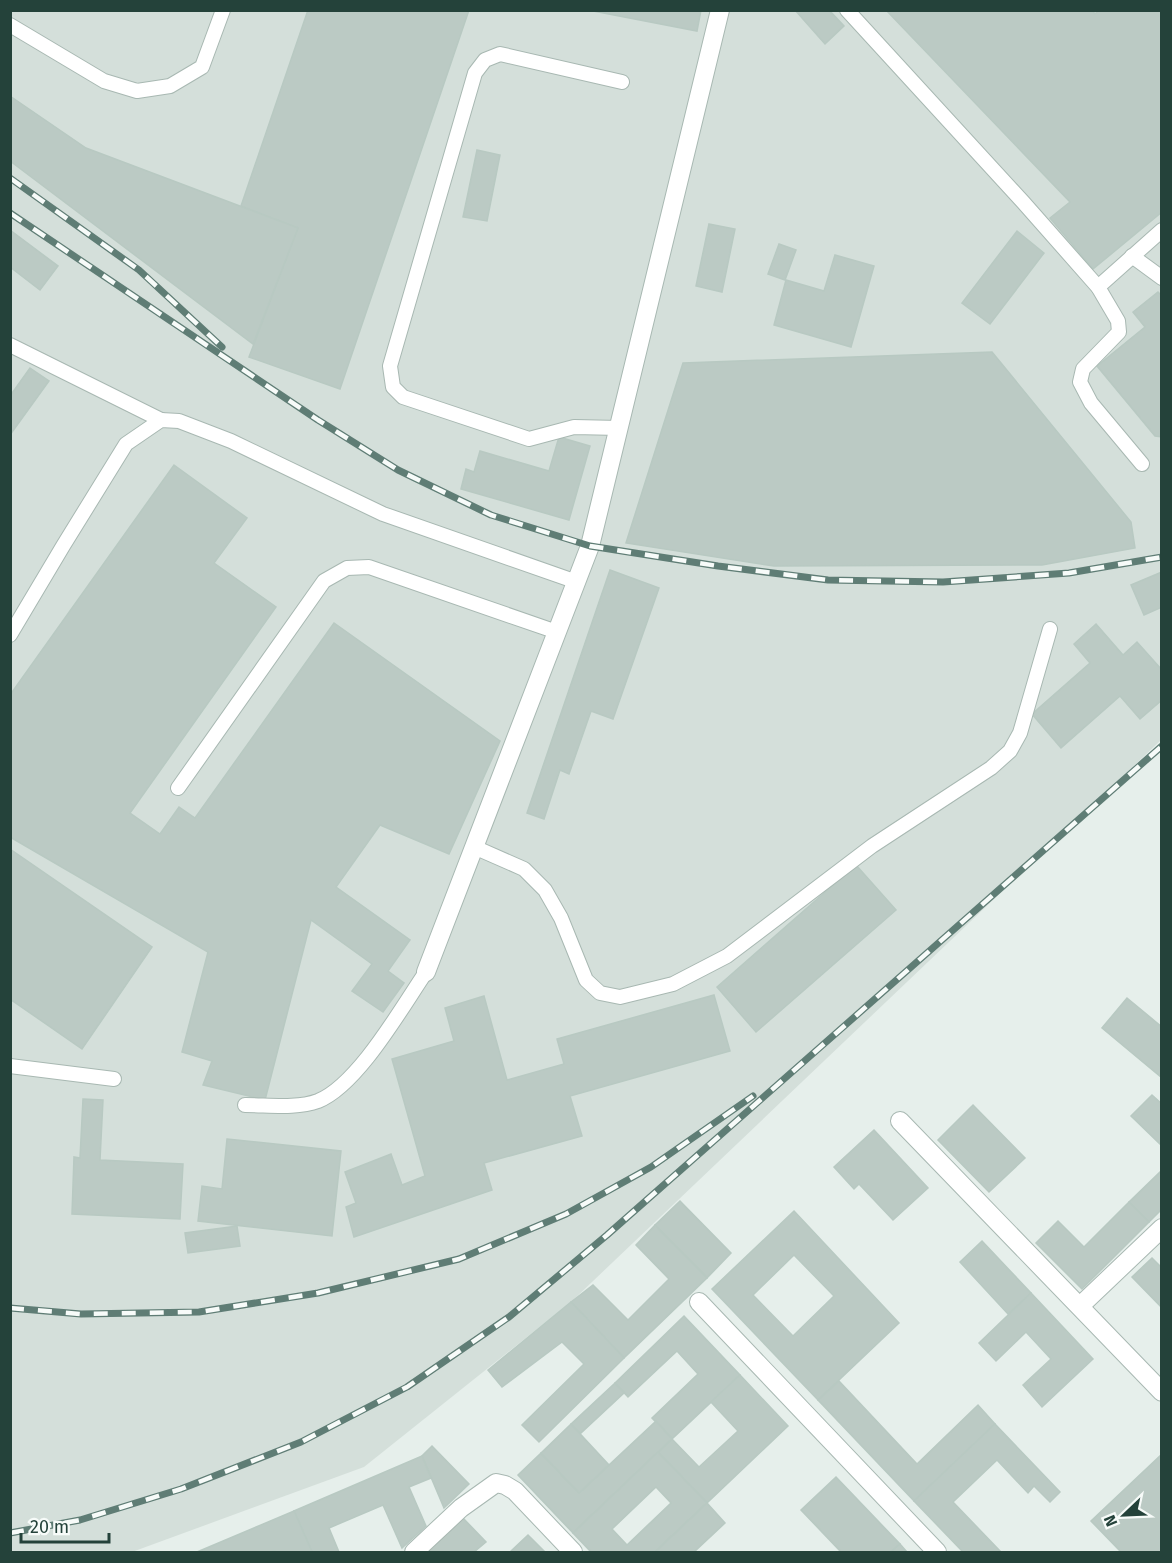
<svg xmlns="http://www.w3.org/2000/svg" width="1172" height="1563" font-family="'Fira Sans',sans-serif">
  <rect width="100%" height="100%" fill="#e6efeb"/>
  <polygon fill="#d4dfda" points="11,11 1161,11 1161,740 571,1302 364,1467 132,1552 11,1552"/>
  <g fill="#bbcac4" stroke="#b8c9c2" stroke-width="1.5" fill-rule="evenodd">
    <polygon points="308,10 469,10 340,389 249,357 298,228 241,206"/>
    <polygon points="588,10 701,10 697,31"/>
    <polygon points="795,10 829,10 844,26 825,44"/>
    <polygon points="886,10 1092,10 1095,14 1099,10 1162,10 1162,212 1093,269 1050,218 1070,202"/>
    <polygon points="10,96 86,148 298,228 253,344 10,161"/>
    <polygon points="477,150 500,155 487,221 463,217"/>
    <polygon points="709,224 735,229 722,292 696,286"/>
    <polygon points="10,230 58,266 40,290 10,267"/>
    <polygon points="1017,231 1044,253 990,324 962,303"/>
    <polygon points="779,244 796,250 785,280 768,274"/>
    <polygon points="835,255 874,266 851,347 774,325 786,280 824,291"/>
    <polygon points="1158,292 1162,296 1162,437 1155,436 1097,366 1145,327 1133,312"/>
    <polygon points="992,352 1131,522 1135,548 1042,565 774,566 626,543 683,363"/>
    <polygon points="30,368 49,381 10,435 10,396"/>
    <polygon points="559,437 590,446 569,520 461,489 466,469 474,472 480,451 549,471"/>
    <polygon points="174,465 247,518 214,563 276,607 130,813 160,834 179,807 195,818 334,623 500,741 449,854 380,825 336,887 410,940 388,971 404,983 383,1012 352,991 372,964 311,920 265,1100 203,1085 212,1061 182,1052 208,952 10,837 10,695"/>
    <polygon points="610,570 659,588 613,719 591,711 569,774 560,770 544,819 527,813"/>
    <polygon points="1162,572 1162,607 1144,615 1131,585"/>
    <polygon points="1096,624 1123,655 1137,642 1162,670 1162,700 1140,719 1120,696 1061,748 1032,714 1090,663 1074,644"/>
    <polygon points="10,849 152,947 82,1049 10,999"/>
    <polygon points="856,865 896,910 756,1032 717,987"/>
    <polygon points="714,995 730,1051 570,1096 582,1136 484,1163 492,1190 354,1237 346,1207 356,1203 345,1172 391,1154 402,1185 425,1176 392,1059 454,1041 445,1008 484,996 507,1080 564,1064 557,1039"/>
    <polygon points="1127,998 1162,1027 1162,1078 1102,1028"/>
    <polygon points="1152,1095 1162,1104 1162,1146 1131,1116"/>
    <polygon points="83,1099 103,1100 100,1160 183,1164 180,1219 72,1214 74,1157 80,1158"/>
    <polygon points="973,1105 1025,1158 989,1192 938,1140"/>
    <polygon points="874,1130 928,1188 893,1220 859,1184 854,1189 834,1167"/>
    <polygon points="227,1139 341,1151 332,1236 198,1221 202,1186 222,1189"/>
    <polygon points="1162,1170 1162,1209 1149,1222 1129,1202"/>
    <polygon points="680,1201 731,1253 707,1278 655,1225"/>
    <polygon points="1129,1202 1149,1222 1082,1289 1036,1243 1058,1221 1084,1247"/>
    <path d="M794,1211L899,1323L818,1400L712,1289ZM794,1255L834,1296L793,1336L753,1295Z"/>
    <polygon points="655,1225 707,1278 624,1358 571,1302 593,1285 628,1320 669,1279 636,1245"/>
    <polygon points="237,1226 240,1246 188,1253 185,1233"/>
    <polygon points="982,1241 1031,1293 1008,1314 960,1262"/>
    <polygon points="1152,1258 1162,1268 1162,1308 1132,1277"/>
    <polygon points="1031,1293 1093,1359 1042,1407 1023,1385 1051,1359 1026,1332 996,1361 979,1343"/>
    <polygon points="571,1302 624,1358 539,1442 522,1425 584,1364 562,1342 502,1387 488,1370"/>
    <polygon points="684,1316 740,1375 672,1439 652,1418 698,1374 677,1351 628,1397 615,1383"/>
    <polygon points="740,1375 788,1426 707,1503 658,1452 672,1439 699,1467 738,1431 711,1402"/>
    <polygon points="839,1381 917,1464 978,1405 995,1424 914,1501 818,1400"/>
    <polygon points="615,1383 624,1393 580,1434 571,1424"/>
    <polygon points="656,1421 672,1439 573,1533 518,1475 541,1453 579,1493"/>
    <polygon points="571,1424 609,1465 579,1493 541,1453"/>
    <polygon points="995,1424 1060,1492 1050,1502 1034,1486 1028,1493 997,1460 953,1502 1001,1552 963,1552 914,1501"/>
    <polygon points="432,1446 469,1484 444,1508 422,1456"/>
    <path d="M658,1452L707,1503L655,1552H591L573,1533ZM656,1487L671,1503L627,1545L612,1529Z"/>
    <polygon points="1162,1454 1162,1552 1121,1552 1091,1521"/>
    <polygon points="422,1456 431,1478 409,1487 426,1526 402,1548 383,1505 329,1528 339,1552 312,1552 294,1511"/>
    <polygon points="836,1477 900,1544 891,1552 841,1552 801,1510"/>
    <polygon points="707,1503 725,1523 694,1552 655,1552"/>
    <polygon points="294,1511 312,1552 276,1552 275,1551 270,1552 197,1552"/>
    <polygon points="463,1518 486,1542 474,1552 426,1552"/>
    <polygon points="528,1535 545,1552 510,1552"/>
    <polygon points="900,1544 907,1552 891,1552"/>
  </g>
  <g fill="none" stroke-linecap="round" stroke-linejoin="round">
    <g stroke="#a8b8b2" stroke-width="16">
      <g id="service">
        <polyline points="847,10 1023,202 1098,287 1118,321 1119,332 1083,369 1080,382 1091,403 1142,464"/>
        <polyline points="10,25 104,81 137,91 170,86 202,67 223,10"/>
        <polyline points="1132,256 1162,278"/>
        <polyline points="1098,287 1162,230"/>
        <polyline points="10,345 161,420"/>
        <polyline points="619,428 574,427 529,439 403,397 393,387 390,366 475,73 485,60 500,54 622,82"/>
        <polyline points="10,635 63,546 126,444 161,420 179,421 231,441 383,514 577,582"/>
        <polyline points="178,788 324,581 347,568 369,567 557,632"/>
        <polyline points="474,847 524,869 545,890 561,918 586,980 600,993 620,997 673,984 727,956 872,846 991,768 1010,751 1020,733 1050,629"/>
        <polyline points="10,1066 114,1079"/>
        <path d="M245,1105C269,1105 296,1109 318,1101C358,1085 402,1007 426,972"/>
      </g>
    </g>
    <g stroke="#a8b8b2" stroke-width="20">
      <g id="minor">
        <polyline points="426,972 590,546 720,10"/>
        <polyline points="900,1121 1162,1392"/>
        <polyline points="699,1302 937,1552"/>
        <polyline points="1080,1306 1162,1228"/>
        <polyline points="414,1552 461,1508 496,1483 505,1485 515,1491 573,1552"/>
      </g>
    </g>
    <use href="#service" stroke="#fff" stroke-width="14"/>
    <use href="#minor" stroke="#fff" stroke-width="18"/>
    <g stroke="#5f7d75" stroke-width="7">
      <g id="rail">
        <polyline points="10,178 139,270 222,347"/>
        <polyline points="10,213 318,420 398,470 491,515 590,546 718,566 828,580 943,582 1069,573 1162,557"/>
        <polyline points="10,1308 81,1314 199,1312 318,1293 459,1259 566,1214 651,1167 753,1096"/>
        <polyline points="10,1533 80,1520 181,1489 301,1442 407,1387 509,1317 607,1235 1162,746"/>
      </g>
    </g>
    <use href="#rail" stroke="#f7fbf9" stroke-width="4.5" stroke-dasharray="14" stroke-linecap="butt"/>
  </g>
  <rect width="1172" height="1563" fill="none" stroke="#24423a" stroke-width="24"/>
  <g transform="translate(1124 1515) rotate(247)" stroke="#f7fbf9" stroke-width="4.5" paint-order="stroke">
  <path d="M0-4.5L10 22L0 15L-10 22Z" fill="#24423a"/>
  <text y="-9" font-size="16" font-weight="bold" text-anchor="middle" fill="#24423a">N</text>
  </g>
  <path d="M21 1533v9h88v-9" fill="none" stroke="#24423a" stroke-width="3"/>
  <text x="30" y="1533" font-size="18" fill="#24423a" stroke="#f7fbf9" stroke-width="4.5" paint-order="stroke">20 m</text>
</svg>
